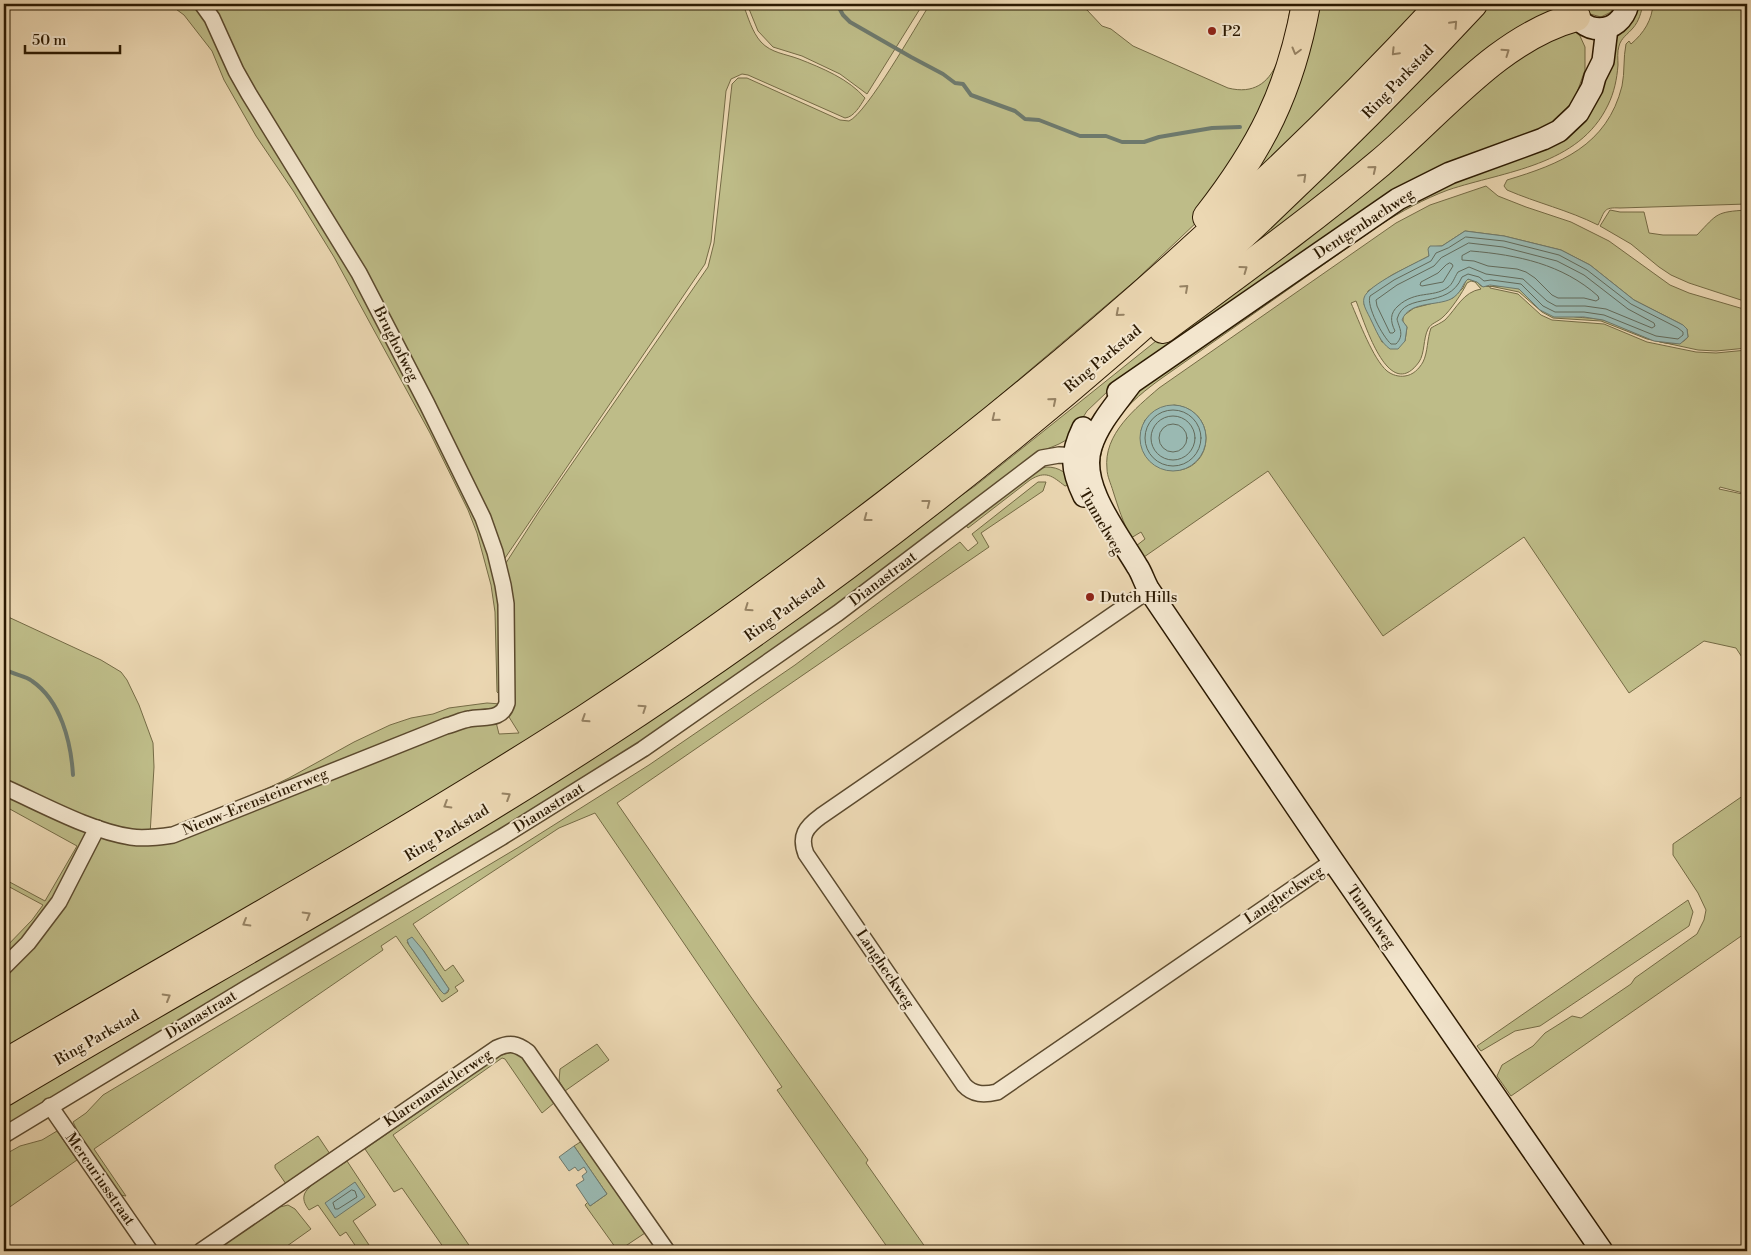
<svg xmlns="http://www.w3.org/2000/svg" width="1751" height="1255" font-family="'Libre Bodoni',serif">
  <rect width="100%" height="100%" fill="#ecd8b3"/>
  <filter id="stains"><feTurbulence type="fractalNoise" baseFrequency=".004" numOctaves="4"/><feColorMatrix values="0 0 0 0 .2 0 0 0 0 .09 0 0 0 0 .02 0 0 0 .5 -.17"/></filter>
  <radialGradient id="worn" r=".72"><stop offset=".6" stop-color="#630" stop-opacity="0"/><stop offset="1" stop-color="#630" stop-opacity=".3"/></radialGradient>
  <g fill="#bebc88" stroke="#756b45" fill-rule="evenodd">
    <polygon points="169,4 197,4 337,244 465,491 498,579 503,698 497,692 495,612 491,585 477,533 468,510 430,433 334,257 294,192 256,136 224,80 212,51 184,15"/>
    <path d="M208,4H743C748,17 752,32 761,42C771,53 786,54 799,59C822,68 849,79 865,98C860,106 854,117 845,118L748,75L742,74L731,79L726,91L711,242L705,264L503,561L492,530L250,86Z"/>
    <polygon points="747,4 923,4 867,94 840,74 802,56 773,47 758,31"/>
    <path d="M930,4H1078L1087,10L1102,26L1111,29L1133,46L1228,88C1280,101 1284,40 1291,4H1300L1291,54L1200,219L1136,280L971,420L842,524L628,681L4,1055V971L98,836L136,842L469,722H496L499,734L519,733L509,717L504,566L540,510L708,267L714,243L732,84L738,78H747L840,120L849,121C867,113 916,26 930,4Z"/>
    <polygon points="1310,4 1430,4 1266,170 1246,172"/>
    <polygon points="1484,4 1566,4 1566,7 1425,118 1212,277"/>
    <polygon points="1583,4 1615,4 1611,12 1601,17 1590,14"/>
    <path d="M1634,4H1643C1641,13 1639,21 1633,28C1628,34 1621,38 1619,46C1617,52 1618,59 1618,65C1617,79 1614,93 1608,105C1579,166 1505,171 1448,190C1424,199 1402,211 1380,225L1162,378C1130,401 1097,430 1100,473L1095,458L1117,412L1145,384L1381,219L1587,116L1603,87L1608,73L1610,43Z"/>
    <path d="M1653,4H1747V204L1620,208C1603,207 1605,211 1598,225C1568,210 1537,203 1507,190L1504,186L1507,180C1560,164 1607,146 1622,86C1625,72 1623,58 1626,44L1629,41L1631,44C1644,33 1652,20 1653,4Z"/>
    <polygon points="1572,29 1580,36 1585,47 1585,70 1575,98 1561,116 1546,128 1442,169 1108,391 1087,411 1070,438 1059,444 1040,452 870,582 651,736 563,792 4,1127 4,1105 881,551 975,486 1040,434 1171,329 1486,73"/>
    <path d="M1486,186L1498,196L1526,207L1571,222L1609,241L1670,285L1689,293L1747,310V348L1716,351L1698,350L1647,339L1601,321L1553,318L1542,312L1519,292L1490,286V288L1518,294L1541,315L1552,320L1604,324L1647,342L1696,352L1716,353L1747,350L1745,373L1747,375V494L1720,487L1719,489L1747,495V665L1736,648L1704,641L1629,693L1524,537L1383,636L1268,471L1144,557L1136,546L1145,539L1141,532L1131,538C1123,522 1118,507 1113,491C1111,484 1107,476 1107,469C1103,434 1136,408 1159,388L1396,223L1430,205ZM1465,231L1504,236L1561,250L1590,265L1634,300L1681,324L1687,329L1688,337C1674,358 1621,324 1603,320C1594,318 1585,318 1576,317C1562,315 1546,307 1533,301C1527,299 1525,292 1519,289C1508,283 1492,288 1481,286L1477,282L1468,279L1466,280L1463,288L1453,298L1414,308L1403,316V322L1407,327L1405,341L1382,342L1364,304L1368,291L1392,275L1429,256V247L1442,246ZM1471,281L1475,282L1481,289C1463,292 1457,308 1445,320C1441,323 1436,325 1431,328C1427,339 1428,352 1423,362C1419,369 1413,375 1405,376C1399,377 1392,375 1387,371C1373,359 1359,321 1351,303L1356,301C1364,320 1388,405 1419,362C1425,353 1423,339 1428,329C1431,323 1438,322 1443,317C1450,311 1463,292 1467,283ZM1174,405C1221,410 1214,477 1167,470L1141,431L1145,420Z"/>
    <path d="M1610,210L1620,212H1644L1649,233L1663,235H1697C1718,213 1716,212 1747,210V302L1689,283L1671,275L1659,267L1631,244L1600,226Z"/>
    <path d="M1046,467C1060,467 1067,473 1073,484L1065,486C1052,476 1046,470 1030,480L968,528L966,525L1040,469Z"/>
    <path d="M1038,482H1046L1043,491L981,533L989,547L617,803L751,997L868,1160L866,1163L928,1251H890L777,1090L782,1087L595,813L559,828L413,924L445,971L453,965L464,981L455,987L458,991L442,1002L396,936L381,946L383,950L94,1149L126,1196L120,1195L82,1140L73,1122L86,1113L103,1095L519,847L649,765L795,665L960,542L968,551L978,543L972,534ZM407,942L423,950L449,989L448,992L445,994L441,991Z"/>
    <polygon points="4,615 101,660 121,672 127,680 139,705 153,743 154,767 150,835 123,832 4,783"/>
    <polygon points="487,703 501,704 498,708 187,827 289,778 354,742 390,725 411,718 433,714 449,708"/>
    <polygon points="1747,793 1747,932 1511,1096 1497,1076 1502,1065 1533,1046 1545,1033 1572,1016 1581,1018 1631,984 1635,978 1697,934 1704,920 1706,910 1698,893 1673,855 1673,844"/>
    <polygon points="10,797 89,832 73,872 4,963 4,949 32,920 43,905 4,884 4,879 45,901 77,846 8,808 6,800"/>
    <polygon points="1688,900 1693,912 1689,926 1540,1026 1515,1031 1481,1051 1477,1046"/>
    <polygon points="597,1044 609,1060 565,1091 559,1081 560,1069"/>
    <polygon points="513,1052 523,1057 554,1103 542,1113 505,1059 502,1058 393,1135 473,1251 446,1251 402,1188 394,1192 365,1149 501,1055"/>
    <polygon points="57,1131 77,1160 4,1211 4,1155 20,1146 42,1140"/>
    <polygon points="318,1136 330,1154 286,1184 275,1168 275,1165"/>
    <polygon points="582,1141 645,1233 618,1251 585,1205 588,1202 590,1206 607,1194 574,1146"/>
    <path d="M347,1161L376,1205L353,1221L373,1251H359L346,1232L340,1236L318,1205L309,1210C306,1206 303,1201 304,1196C305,1185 338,1168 347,1161Z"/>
    <polygon points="288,1205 295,1209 311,1229 280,1251 215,1251 280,1207"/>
  </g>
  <g fill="#9ab9b2" stroke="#6e796c">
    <path d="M1465,231L1504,236L1561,250L1590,265L1634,300L1683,325L1687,329L1688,337L1680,344L1654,341L1603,320L1584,317H1554L1540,310L1519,289L1490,285L1483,287L1477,282L1468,279C1462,284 1462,293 1451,299C1437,306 1409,301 1402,320L1407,327L1405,341L1398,349H1390C1380,342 1376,330 1371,320C1368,313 1362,305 1364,298C1367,285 1416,263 1429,256L1428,249L1430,246H1442Z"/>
    <circle cx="1173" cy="438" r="33"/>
    <polygon points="412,937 423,950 449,989 446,993 444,994 441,991 409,945 407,940"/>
    <polygon points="574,1146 607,1194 590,1206 576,1185 584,1180 582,1176 587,1172 584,1167 578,1171 575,1167 569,1171 559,1157"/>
    <polygon points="355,1182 365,1197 335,1218 325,1203"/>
  </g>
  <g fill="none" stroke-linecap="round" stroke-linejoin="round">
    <g stroke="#636a5a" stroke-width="1">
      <path d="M1466,237L1504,241L1559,255L1587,270L1631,304L1678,328L1683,332V335L1678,339L1656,336L1604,315L1584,312H1555L1543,306L1521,284L1491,280L1484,281L1479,277L1468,274L1462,277C1448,311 1405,290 1397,319C1399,328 1405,335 1396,344H1391C1383,337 1366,306 1370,296L1394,280L1431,261L1436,253L1448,248Z"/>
      <path d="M1469,243L1503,247L1557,261L1584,275L1628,309L1654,323L1655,326L1652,328L1606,309L1585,306H1556L1547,301L1523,279L1486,274L1469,267L1458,272C1454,278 1453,284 1447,288C1432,298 1416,290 1398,306C1390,313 1390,321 1395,331L1393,333H1390L1377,306L1376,300L1397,285L1434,266L1441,258Z"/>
      <path d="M1471,251C1518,255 1562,264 1598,296L1599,299L1596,301L1584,298H1558L1552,295L1535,278L1526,272L1517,269L1488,266L1474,261L1462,260V256Z"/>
      <polygon points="1450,263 1452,264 1453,266 1443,282 1422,286 1420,285 1421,282 1438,273 1446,265"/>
      <circle cx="1173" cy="438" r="28"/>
      <circle cx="1173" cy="438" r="22"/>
      <circle cx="1173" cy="438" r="14"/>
      <polygon points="352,1190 355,1191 357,1197 338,1209 335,1209 333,1203"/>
    </g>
    <g stroke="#6e796c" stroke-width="4">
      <polyline points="837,4 843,15 850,22 911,57 943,74 955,83 963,84 971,95 1015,111 1025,119 1039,120 1080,136 1106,136 1122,142 1144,142 1159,137 1212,128 1240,127"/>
      <path d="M4,668C12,675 24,675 32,681C61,701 71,742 73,775"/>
    </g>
    <g stroke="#5c4a2e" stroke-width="18">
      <g id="street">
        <path d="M1149,590L821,816C806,827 799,836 806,854L964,1085C973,1095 984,1095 997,1092L1333,861"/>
        <path d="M6,788C44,805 91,831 131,837C145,839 159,837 173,835L446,726C454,724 462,720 469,719C484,716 502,721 507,703L506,604L503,585L495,552L483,518L427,404L359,273L249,94L236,71L212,18L202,4"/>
        <polyline points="4,967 28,943 59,902 97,828"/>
        <polyline points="50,1106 150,1251"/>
        <polyline points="4,1135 247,988 502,837 643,749 838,613 1042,458 1059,455 1082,456"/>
        <path d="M201,1251L497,1048C510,1042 517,1044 528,1052L667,1251"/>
      </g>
    </g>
    <g stroke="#2c1a02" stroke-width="24">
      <g id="secondary">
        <path d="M1571,4C1579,37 1620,37 1628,4"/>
        <path d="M1130,385C1116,404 1098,424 1091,447C1078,485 1119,535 1137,566C1142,573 1144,582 1149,590L1333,861L1602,1251"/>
        <polyline points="1118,392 1398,199 1450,173 1543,139 1559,131 1578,113 1592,88 1595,77 1603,61 1607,28"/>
        <path d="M1083,428C1070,455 1071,469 1084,496"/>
      </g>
    </g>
    <g stroke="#2c1a02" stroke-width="30">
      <g id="highway">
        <path d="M1207,217C1261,148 1290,91 1306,4"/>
        <path d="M1163,329C1236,275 1310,222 1380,163C1440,113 1498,38 1576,17"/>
        <path d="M4,1064C198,950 396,841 585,719C688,652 788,579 886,504C1083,353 1272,187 1441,4"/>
        <path d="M4,1092C202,974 405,864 599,738C918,530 1214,283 1473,4"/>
      </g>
    </g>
    <use href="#street" stroke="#f3e6ce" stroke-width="15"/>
    <use href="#secondary" stroke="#f3e6ce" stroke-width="21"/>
    <use href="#highway" stroke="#ecd8b3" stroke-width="28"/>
  </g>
  <defs><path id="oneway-chevron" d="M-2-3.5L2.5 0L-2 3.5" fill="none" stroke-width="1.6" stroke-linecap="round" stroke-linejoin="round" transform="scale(1.25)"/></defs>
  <g stroke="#968263">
    <use href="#oneway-chevron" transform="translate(1454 24) rotate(-47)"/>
    <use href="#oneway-chevron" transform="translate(1296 51) rotate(105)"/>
    <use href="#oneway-chevron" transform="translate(1395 52) rotate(134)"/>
    <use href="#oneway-chevron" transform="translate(1506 52) rotate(-35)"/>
    <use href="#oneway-chevron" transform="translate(1373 169) rotate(-39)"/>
    <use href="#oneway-chevron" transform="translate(1303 177) rotate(-44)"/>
    <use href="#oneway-chevron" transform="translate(1244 269) rotate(-36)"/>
    <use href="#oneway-chevron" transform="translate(1185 288) rotate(-42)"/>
    <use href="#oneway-chevron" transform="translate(1119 313) rotate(139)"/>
    <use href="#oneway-chevron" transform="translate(1053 401) rotate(-40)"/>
    <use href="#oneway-chevron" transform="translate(995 418) rotate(141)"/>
    <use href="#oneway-chevron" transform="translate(927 503) rotate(-38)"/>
    <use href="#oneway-chevron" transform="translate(867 518) rotate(143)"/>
    <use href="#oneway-chevron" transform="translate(748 608) rotate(145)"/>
    <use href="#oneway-chevron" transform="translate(643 708) rotate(-34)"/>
    <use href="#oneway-chevron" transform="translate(585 719) rotate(147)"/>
    <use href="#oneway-chevron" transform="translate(507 796) rotate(-32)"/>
    <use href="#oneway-chevron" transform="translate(447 805) rotate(149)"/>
    <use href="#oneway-chevron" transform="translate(307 915) rotate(-30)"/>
    <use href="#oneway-chevron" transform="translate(246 923) rotate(150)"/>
    <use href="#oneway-chevron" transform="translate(167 997) rotate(-30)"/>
  </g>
  <g fill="#8f2418" stroke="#f3e6ce" stroke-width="2">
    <circle cx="1212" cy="31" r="5"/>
    <circle cx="1090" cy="597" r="5"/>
  </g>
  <g text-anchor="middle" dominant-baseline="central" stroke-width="4" stroke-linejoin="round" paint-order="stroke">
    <g font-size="15" fill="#2c1a02" stroke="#f3e6ce" text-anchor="start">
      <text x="1222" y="31">P2</text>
      <text x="1100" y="597">Dutch Hills</text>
    </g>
    <g font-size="15" fill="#2c1a02" stroke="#f3e6ce">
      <text transform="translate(1398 82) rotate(-46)">Ring Parkstad</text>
      <text transform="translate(1364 224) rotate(-33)">Dentgenbachweg</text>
      <text transform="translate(396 344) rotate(63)">Brughofweg</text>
      <text transform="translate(1103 359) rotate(-40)">Ring Parkstad</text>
      <text transform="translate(1101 522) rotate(60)">Tunnelweg</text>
      <text transform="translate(883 579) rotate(-37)">Dianastraat</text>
      <text transform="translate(785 610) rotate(-36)">Ring Parkstad</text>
      <text transform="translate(255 802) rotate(-22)">Nieuw-Erensteinerweg</text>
      <text transform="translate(549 808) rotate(-32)">Dianastraat</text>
      <text transform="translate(447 833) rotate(-31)">Ring Parkstad</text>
      <text transform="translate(1284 895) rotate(-34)">Langheckweg</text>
      <text transform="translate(1371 917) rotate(55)">Tunnelweg</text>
      <text transform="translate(885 969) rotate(56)">Langheckweg</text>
      <text transform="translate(201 1015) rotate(-31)">Dianastraat</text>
      <text transform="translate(97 1038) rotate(-30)">Ring Parkstad</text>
      <text transform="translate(438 1088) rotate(-34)">Klarenanstelerweg</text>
      <text transform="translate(100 1179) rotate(55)">Mercuriusstraat</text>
    </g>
  </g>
  <rect width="1751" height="1255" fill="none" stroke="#ecd8b3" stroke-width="20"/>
  <rect x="5" y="5" width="1741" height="1245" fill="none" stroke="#2c1a02" stroke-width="2.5"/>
  <rect x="10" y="10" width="1731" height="1235" fill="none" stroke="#2c1a02"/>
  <path d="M25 45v8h95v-8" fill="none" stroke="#2c1a02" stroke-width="2.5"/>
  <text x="32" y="45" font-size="15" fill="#2c1a02" stroke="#f3e6ce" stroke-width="4" paint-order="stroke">50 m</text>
  <rect width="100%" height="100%" filter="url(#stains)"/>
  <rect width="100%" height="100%" fill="url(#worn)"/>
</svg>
